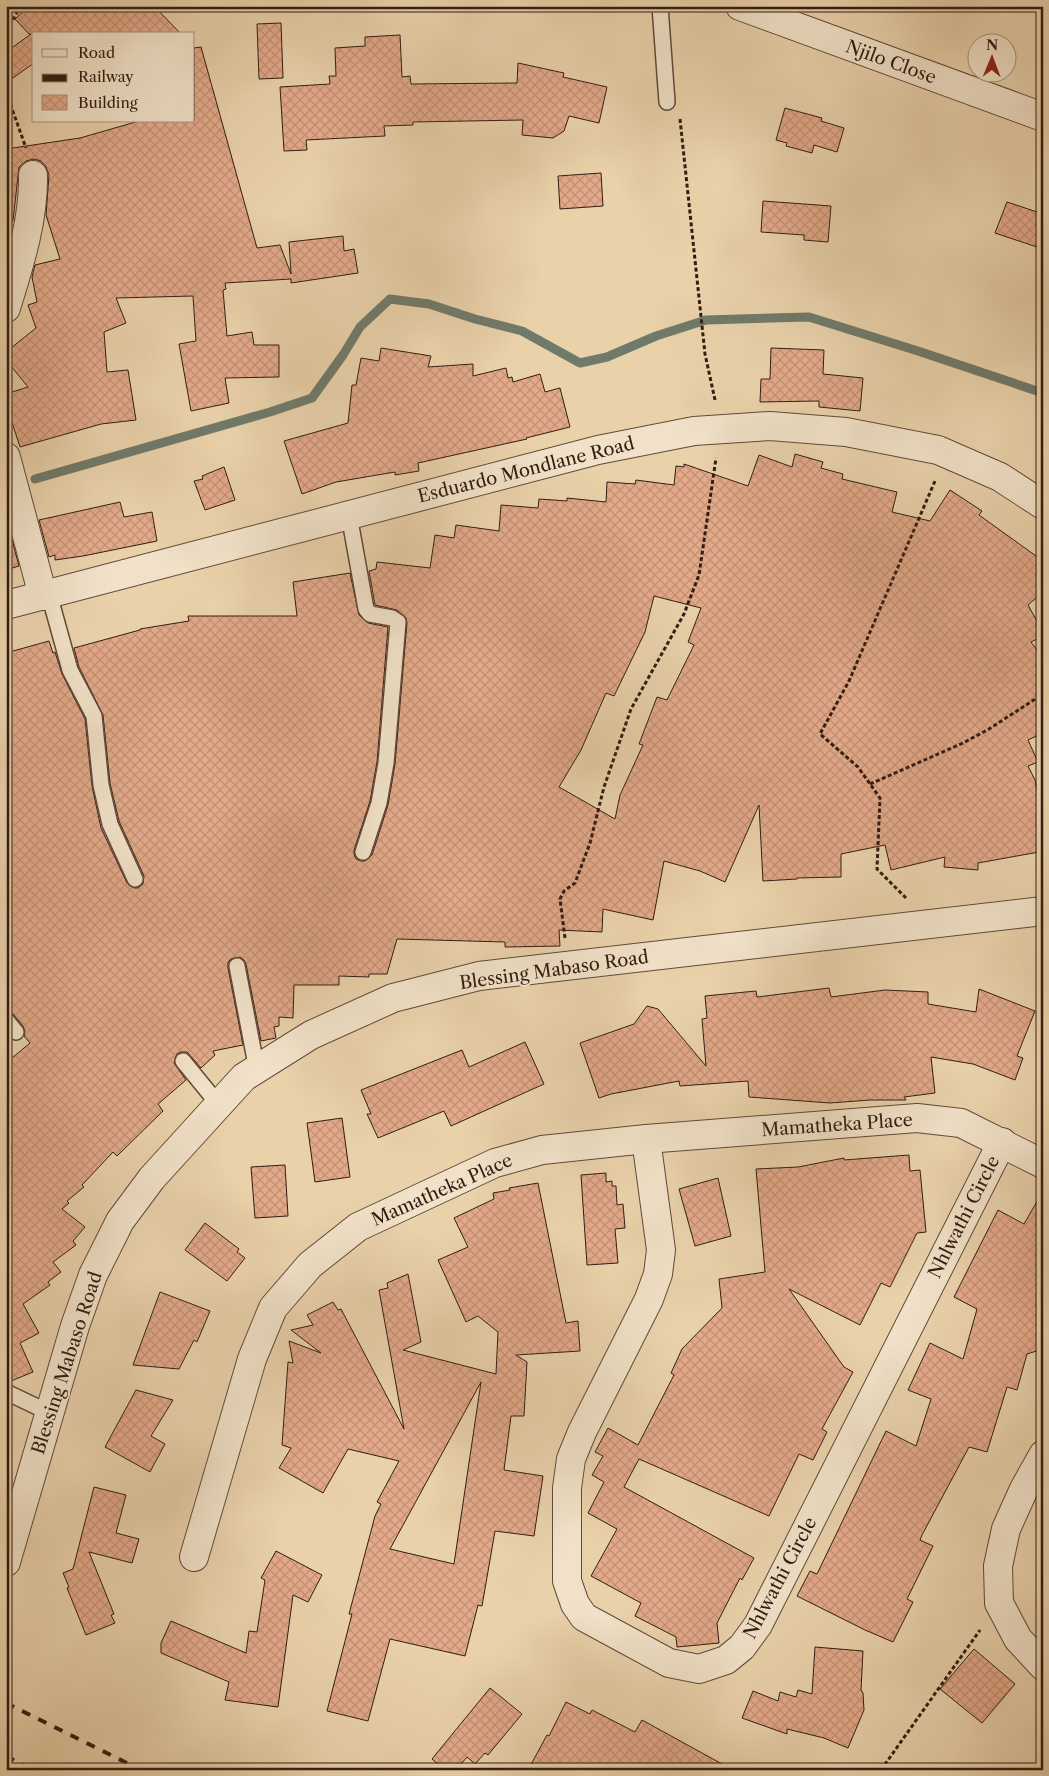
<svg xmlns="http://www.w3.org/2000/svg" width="1049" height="1776" font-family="'Libre Caslon Text',serif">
  <defs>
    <pattern id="building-cross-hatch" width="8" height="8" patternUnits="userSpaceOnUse" patternTransform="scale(1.25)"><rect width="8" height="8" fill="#e3a989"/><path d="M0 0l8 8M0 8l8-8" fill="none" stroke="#c39175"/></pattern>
  </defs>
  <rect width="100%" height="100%" fill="#e9d1aa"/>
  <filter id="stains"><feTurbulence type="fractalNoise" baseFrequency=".004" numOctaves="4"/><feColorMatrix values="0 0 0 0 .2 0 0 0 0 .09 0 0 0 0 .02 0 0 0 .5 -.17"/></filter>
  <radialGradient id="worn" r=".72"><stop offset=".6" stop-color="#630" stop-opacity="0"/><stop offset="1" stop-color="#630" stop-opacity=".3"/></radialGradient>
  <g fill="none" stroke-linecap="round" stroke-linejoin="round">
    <polyline stroke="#707a6a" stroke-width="9" points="35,479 270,412 312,398 343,355 360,327 390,299 429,304 475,319 522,331 580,363 607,357 656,336 706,320 809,317 918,351 1043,393"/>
  </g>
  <g fill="url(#building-cross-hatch)" stroke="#321d13" fill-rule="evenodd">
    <polygon points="29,6 154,6 181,34 34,34 34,63 6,83 6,52 31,34 29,34 15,19"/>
    <polygon points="281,23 283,78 259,79 257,24"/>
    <polygon points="400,35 402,77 410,76 411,84 517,83 518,63 564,73 563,77 607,87 599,123 569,116 564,131 553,138 522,135 523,120 413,122 413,125 384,126 385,136 306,140 307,150 284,151 280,87 330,84 329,76 336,76 335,48 365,46 365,37"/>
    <polygon points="201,47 257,248 280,245 291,274 289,242 343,236 344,251 354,249 358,273 291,283 291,279 225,283 226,289 223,290 227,336 252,332 254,345 279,345 279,377 225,378 229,403 191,411 179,344 196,341 193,296 116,298 126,323 104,332 107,372 128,370 136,420 101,424 20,447 6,404 6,394 28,387 6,360 6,352 36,328 28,305 37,302 32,277 35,265 60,259 46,215 49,175 46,167 41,161 34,159 26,161 19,167 13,221 6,223 6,149 80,138 139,121 194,121 194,48"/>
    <polygon points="785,108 822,118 821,121 844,128 837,152 814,145 812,153 786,146 787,143 776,140"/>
    <polygon points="601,173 603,206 560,209 558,176"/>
    <polygon points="763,201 831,206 828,242 804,240 804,235 761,232"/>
    <polygon points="1007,202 1043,214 1043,249 995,233"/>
    <polygon points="381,348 431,356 428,367 473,364 473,376 506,368 508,378 512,377 513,382 540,374 545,392 560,388 570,427 526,438 527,439 418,463 419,471 395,475 395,472 336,482 302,494 284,441 348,423 352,385 356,385 361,358 379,361"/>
    <polygon points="771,348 824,350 823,374 863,378 860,411 819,407 819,401 760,402 761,379 770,379"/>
    <path d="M795,454L823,462L821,468L843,474L842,479L897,492L892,512L930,521L950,490L982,511L979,515L1043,561V592L1028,605L1043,632V636L1031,642L1043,658V733L1028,740L1038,762L1028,766L1035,780L1043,820V840L1037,841L1039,852L978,863V870L944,867L945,857L891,870L885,845L841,854V877L797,878V879L763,881L759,805L725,882L700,871L664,861L653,920L603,909L602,932L559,930L560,946L505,947V942L397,939L387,974H369V977L339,976V985H294L293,1018L279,1017V1026L274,1027L276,1038L261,1041L246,964L244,960L240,957L231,959L228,962V968L243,1045L213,1051L215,1055L201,1068L187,1052H181L177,1054L174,1063L186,1080L158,1104L163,1111L117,1156L113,1152L82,1185L84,1187L67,1201L69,1203L62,1209L85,1227L73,1241L76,1245L53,1262L61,1272L48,1282L50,1285L23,1304L39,1333L20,1343L33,1372L6,1383V1063L30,1043L24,1036L25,1031L23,1026L13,1014L6,1011V653L49,641L53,653L55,652L62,674L85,719L92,786L101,828L127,883L134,888H138L143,884L144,876L119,821L110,783L103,715L79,667L74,648L140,630V629L189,621L188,616H297L293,582L350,573L359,615L368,623L388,627L377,762L370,801L354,850V854L356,859L361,861H365L372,855L388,805L395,764L407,623L406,618L397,610L375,605L369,571L376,569L377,562L430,568L435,535L454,538L456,525L499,531L501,505L538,508L539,499L567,501V498L606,502L607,482L635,484L636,480L674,485L676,466L684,467V464L748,486L759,455L792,467ZM654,596L701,608L688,642L694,645L667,700L657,697L639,744L643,745L620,795L615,819L559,787L581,750L606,693L614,696L645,632Z"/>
    <polygon points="224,467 235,500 205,510 194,481 203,479 202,476"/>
    <polygon points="120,502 124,517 152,512 157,541 83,556 55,560 55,555 49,557 39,520"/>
    <polygon points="10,532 19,566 6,570 6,533"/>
    <polygon points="829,988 831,997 885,990 928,992 928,1004 976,1012 979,989 1035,1011 1017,1056 1023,1058 1015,1080 973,1064 931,1057 935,1093 904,1097 906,1100 870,1100 830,1103 749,1097 748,1081 680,1086 679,1081 611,1094 599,1098 580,1043 634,1024 647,1006 658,1009 706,1066 702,1019 707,1018 705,996 756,991 757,997"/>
    <polygon points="525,1042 544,1084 451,1126 444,1111 378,1138 367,1114 371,1114 361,1090 462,1050 469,1067"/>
    <polygon points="342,1118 350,1177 315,1182 307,1123"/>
    <polygon points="909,1155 910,1171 920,1170 926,1232 917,1233 890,1287 881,1283 860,1325 789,1289 844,1367 853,1372 822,1429 827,1432 813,1460 799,1454 769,1516 639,1459 624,1487 754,1558 742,1580 740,1578 717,1623 719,1643 677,1647 676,1637 635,1616 641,1603 591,1576 617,1529 588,1513 604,1482 592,1475 603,1456 595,1452 608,1428 638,1445 674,1375 671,1373 682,1349 722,1308 719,1279 765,1272 756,1169 798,1167 844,1158 844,1160"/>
    <polygon points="285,1165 288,1216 255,1218 251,1167"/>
    <polygon points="606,1173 606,1182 612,1181 612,1186 616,1186 617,1205 623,1204 625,1228 615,1229 618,1263 587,1265 581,1175"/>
    <polygon points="718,1178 731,1236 695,1246 679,1189"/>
    <path d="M538,1183L566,1323L578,1321L580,1351L516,1355L527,1362L524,1416H511L504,1470L543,1476L534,1536L495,1531L482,1606L478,1605L465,1656L390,1639L368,1721L327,1711L352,1614H349L375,1516L381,1504L377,1502L399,1461L348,1449L323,1493L279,1468L291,1448L282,1445L288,1362L293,1363L289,1341L321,1353L291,1330L313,1325L307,1315L333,1302L338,1310L341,1309L404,1429L379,1290L388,1288L387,1283L408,1274L421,1342L403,1350L496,1374L498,1332L478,1316L466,1322L438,1260L468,1247L454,1218L494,1199L493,1193L510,1190L509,1188ZM481,1382L454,1564L390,1549Z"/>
    <polygon points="1043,1191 1043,1349 1027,1354 1017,1390 1007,1387 987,1452 969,1447 922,1535 920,1540 933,1546 907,1599 913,1602 893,1642 865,1630 797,1596 810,1571 817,1574 886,1431 916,1446 931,1399 908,1390 930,1343 963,1359 977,1309 954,1297 998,1210 1024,1224"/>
    <polygon points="205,1223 239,1249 237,1252 245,1258 227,1281 185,1250"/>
    <polygon points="160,1292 210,1311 197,1342 194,1340 179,1369 133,1365"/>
    <polygon points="136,1390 173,1400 151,1436 165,1444 150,1472 105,1447"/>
    <polygon points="94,1487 126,1495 116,1533 139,1539 132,1563 89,1552 114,1614 111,1615 115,1623 86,1635 67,1588 69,1587 63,1573 73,1569"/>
    <polygon points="276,1551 322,1575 308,1602 293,1595 278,1707 225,1700 229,1682 161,1653 161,1643 171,1621 246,1653 249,1631 257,1632 265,1580 261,1578"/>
    <polygon points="815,1647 863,1651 861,1690 863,1693 864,1710 848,1748 824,1738 787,1729 787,1734 742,1718 753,1691 778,1701 780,1692 796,1697 798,1690 812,1694"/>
    <polygon points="974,1649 1015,1684 982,1723 940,1689"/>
    <polygon points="490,1688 522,1714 488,1755 485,1753 475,1764 467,1757 456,1770 445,1770 432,1759"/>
    <polygon points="566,1702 590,1714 592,1710 635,1732 642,1720 733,1770 528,1770 547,1735 549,1736"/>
  </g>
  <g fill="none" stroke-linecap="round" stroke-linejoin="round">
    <g stroke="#604a39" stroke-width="18">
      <g id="service">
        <polyline points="660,6 667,102"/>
        <polyline points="349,515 366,609 370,614 392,618 398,622 386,763 379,803 363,852"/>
        <polyline points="49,594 70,670 94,716 101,785 110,824 135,879"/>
        <polyline points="237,966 257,1070"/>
        <polyline points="6,1020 16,1032"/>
        <polyline points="183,1061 219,1105"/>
        <polyline points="6,1392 50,1413"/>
      </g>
    </g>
    <g stroke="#604a39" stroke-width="30">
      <g id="minor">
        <polyline points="740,6 1043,117"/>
        <path d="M6,308C19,266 34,220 33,175"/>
        <polyline points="6,457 43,596"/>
        <polyline points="6,605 598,450 694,431 770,426 846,432 938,450 1000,477 1043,505"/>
        <polyline points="646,1139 661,1250 658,1274 649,1299 582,1432 571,1459 567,1488 567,1581 575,1604 584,1617 669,1663 699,1669 726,1660 742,1647 758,1625 1002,1142"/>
        <polyline points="1043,1455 1024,1489 1006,1529 998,1566 999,1603 1018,1639 1043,1666"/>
        <polyline points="194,1557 252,1359 273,1308 310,1265 358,1227 495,1163 542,1150 646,1139 917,1118 961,1123 1043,1164"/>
        <polyline points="6,1562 75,1326 93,1275 120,1221 152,1178 244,1077 311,1035 393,998 479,976 1043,911"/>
      </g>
    </g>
    <g stroke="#321d13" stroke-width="3" stroke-dasharray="4 2.5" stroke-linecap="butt">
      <polyline points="6,31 21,6"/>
      <polyline points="6,92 26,148"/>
      <polyline points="680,119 705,354 715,400"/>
      <polyline points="870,784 963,743 989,729 1043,694"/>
      <polyline points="906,898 877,869 880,798 858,767 820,734 849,681 935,481"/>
      <polyline points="565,938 560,899 564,891 575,883 590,843 604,787 631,709 684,614 699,575 716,458"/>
      <polyline points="881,1770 980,1630"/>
    </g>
    <use href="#service" stroke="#f1e1c8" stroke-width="15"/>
    <use href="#minor" stroke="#f1e1c8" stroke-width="28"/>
    <g stroke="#321d13" stroke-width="4" stroke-dasharray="9 9" stroke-linecap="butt">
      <polyline points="6,1703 141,1770"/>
      <polyline points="6,1756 32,1770"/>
    </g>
  </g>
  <g text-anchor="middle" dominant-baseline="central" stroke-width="4" stroke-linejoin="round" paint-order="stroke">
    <g font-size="18" fill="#321d13" stroke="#f1e1c8">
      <text transform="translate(891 62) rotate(20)">Njilo Close</text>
      <text transform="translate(526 470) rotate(-14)">Esduardo Mondlane Road</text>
      <text transform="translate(554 970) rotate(-8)">Blessing Mabaso Road</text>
      <text transform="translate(837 1125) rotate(-4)">Mamatheka Place</text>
      <text transform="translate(442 1190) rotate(-24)">Mamatheka Place</text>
      <text transform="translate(964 1217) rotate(-63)">Nhlwathi Circle</text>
      <text transform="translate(67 1363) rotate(-72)">Blessing Mabaso Road</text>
      <text transform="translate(780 1578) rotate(-62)">Nhlwathi Circle</text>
    </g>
  </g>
  <rect width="1049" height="1776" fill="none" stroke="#e9d1aa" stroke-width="25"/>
  <rect x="8" y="8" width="1034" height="1761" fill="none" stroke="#321d13" stroke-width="2.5"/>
  <rect x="12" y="12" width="1024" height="1751" fill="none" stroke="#321d13"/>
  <rect x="32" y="32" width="162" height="90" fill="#f1e1c8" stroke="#a59380"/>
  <rect x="42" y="49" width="25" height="8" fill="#f1e1c8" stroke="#a59380"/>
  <text x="78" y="58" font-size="15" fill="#321d13">Road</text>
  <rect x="42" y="74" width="25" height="8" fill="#321d13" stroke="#a59380"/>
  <text x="78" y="82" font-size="15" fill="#321d13">Railway</text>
  <rect x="42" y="95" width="25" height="15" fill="url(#building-cross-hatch)" stroke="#a59380"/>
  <text x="78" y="108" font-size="15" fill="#321d13">Building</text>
  <g transform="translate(992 58) rotate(1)"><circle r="24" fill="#f1e1c8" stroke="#a59380"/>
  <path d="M0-4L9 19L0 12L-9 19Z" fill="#8f2418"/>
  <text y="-8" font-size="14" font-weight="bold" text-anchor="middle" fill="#321d13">N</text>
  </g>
  <rect width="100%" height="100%" filter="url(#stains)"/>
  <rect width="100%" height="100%" fill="url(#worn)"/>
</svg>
